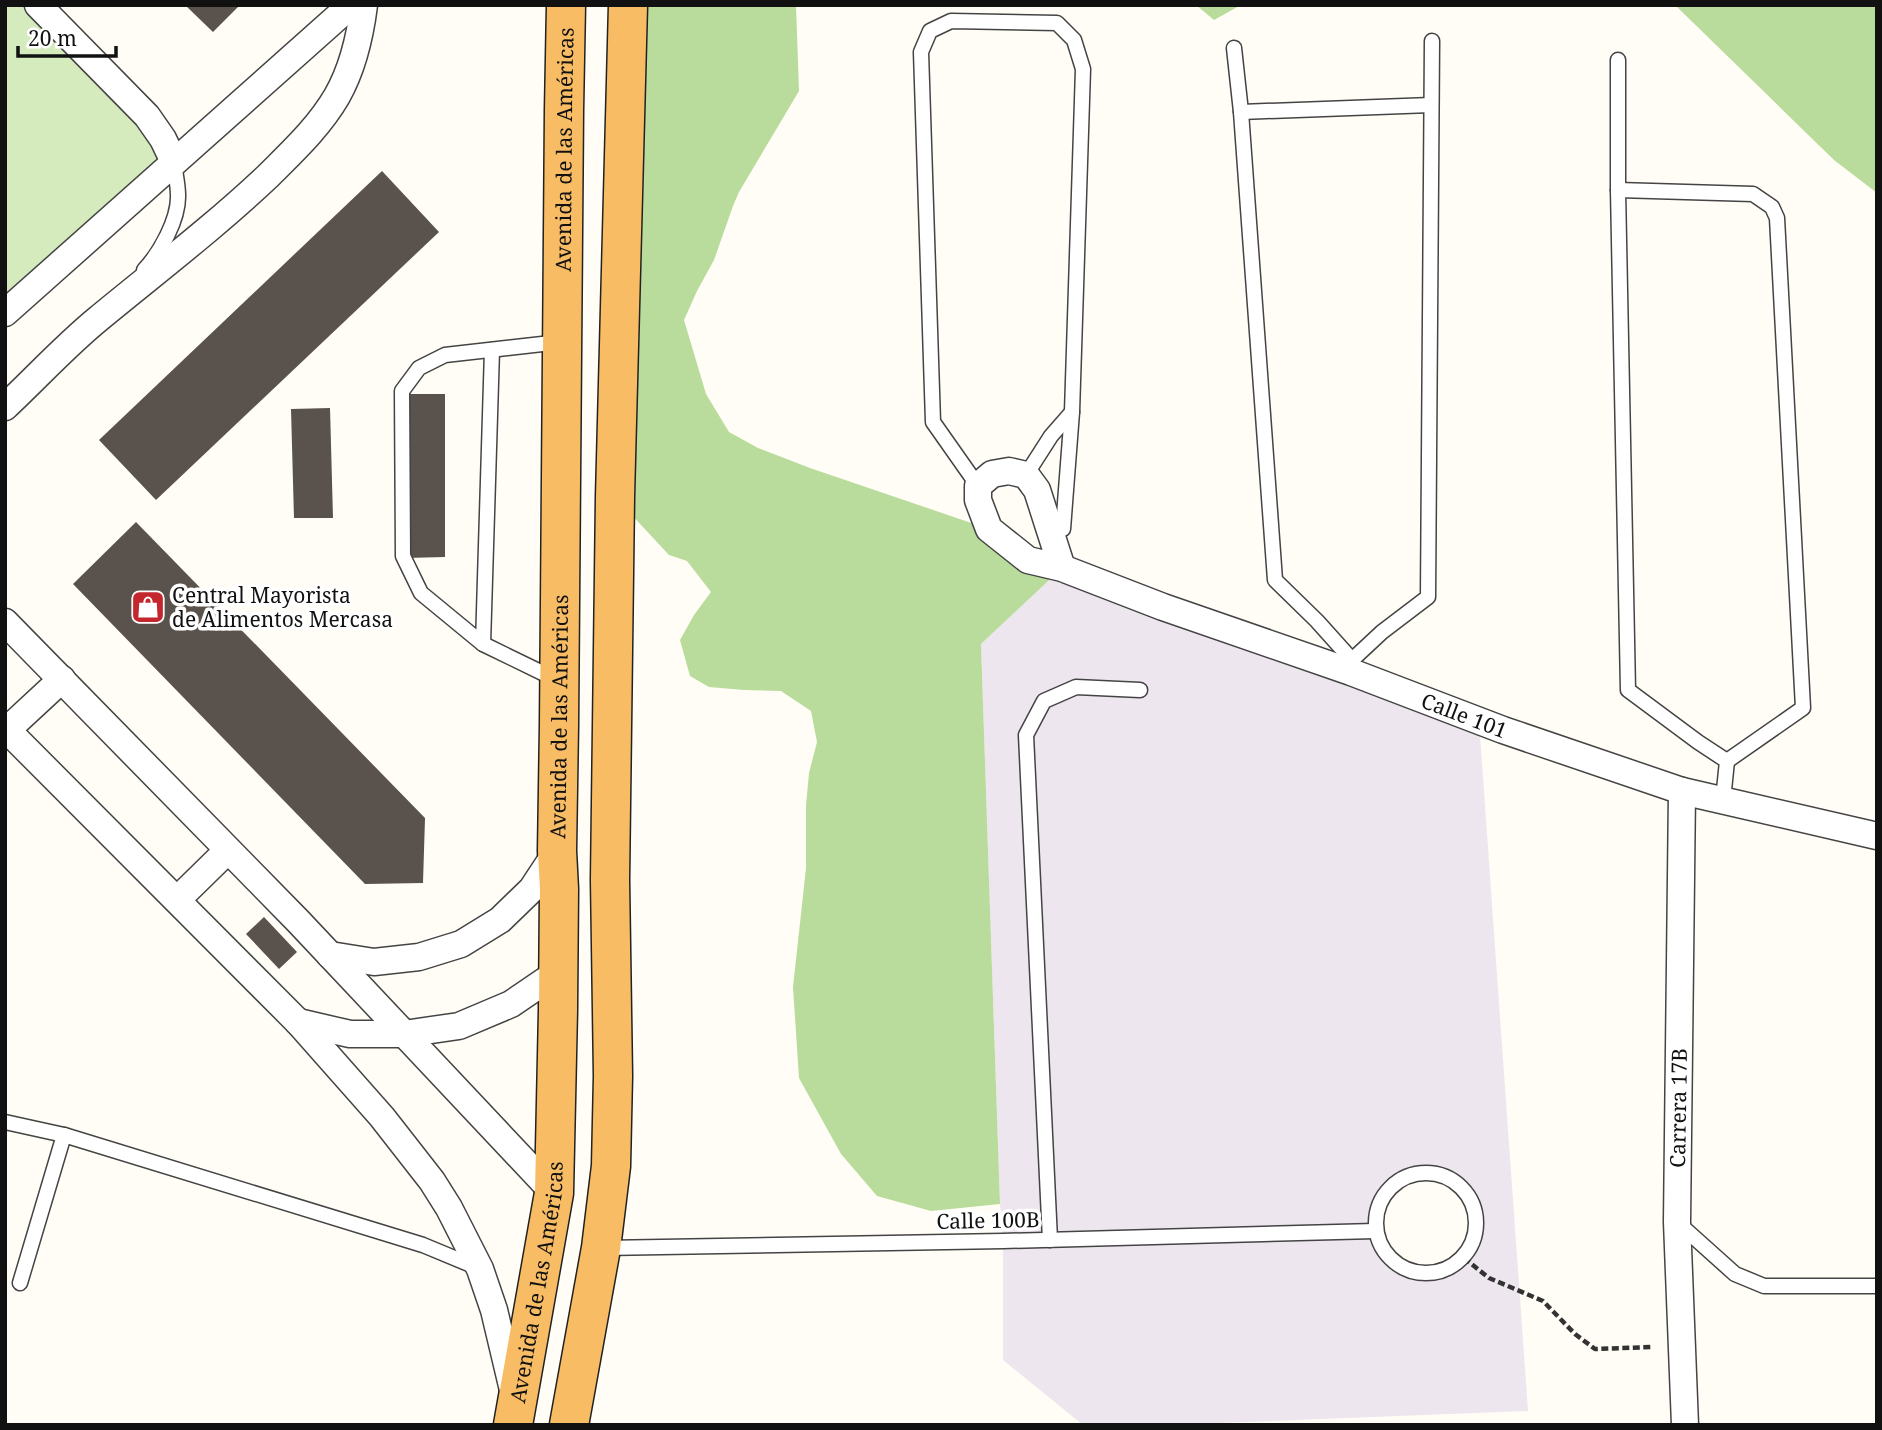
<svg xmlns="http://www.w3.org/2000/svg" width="1882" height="1430" font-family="'Noto Serif',serif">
  <rect width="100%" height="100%" fill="#fffdf5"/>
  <path fill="#eee6ef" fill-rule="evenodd" d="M1062,568L1479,721L1528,1411L1166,1425H1083L1003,1360V1241L1000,1204L981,644ZM1431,1173L1453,1180L1470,1197L1477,1219L1474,1240L1464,1258L1445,1271L1423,1274L1401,1268L1384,1252L1375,1231L1377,1208L1389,1188L1408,1175Z"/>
  <polygon fill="#d5ebbd" points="5,5 38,5 174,162 5,313"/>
  <g fill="#b9dc9c">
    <polygon points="628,5 796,5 799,91 739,192 733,206 714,260 697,291 684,320 706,394 729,432 758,448 810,468 989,529 1062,568 981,644 1000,1204 931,1211 877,1196 841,1154 799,1078 793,987 806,868 806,805 809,773 817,742 811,711 781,691 744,690 709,687 690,676 680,640 694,615 711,592 687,561 669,555 615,497"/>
    <polygon points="1196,5 1241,5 1214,20"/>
    <polygon points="1675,5 1877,5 1877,193 1834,160"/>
  </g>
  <g fill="#5a524d">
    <polygon points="185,5 240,5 213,32"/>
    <polygon points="382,171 439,232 156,500 99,440"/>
    <polygon points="406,394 445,394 445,557 406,558"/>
    <polygon points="330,408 333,518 294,518 291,409"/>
    <polygon points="136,522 425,818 423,883 365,884 73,584"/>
    <polygon points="264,917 297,952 279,969 246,934"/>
  </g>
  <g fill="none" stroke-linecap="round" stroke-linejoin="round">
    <g stroke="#444" stroke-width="17">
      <g id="service">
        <polyline points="1234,48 1241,112 1275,580 1317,621 1352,660"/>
        <polyline points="1618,60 1618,190 1628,690 1698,742 1727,761 1723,800"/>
        <polyline points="1241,112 1431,105"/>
        <polyline points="1618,190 1753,194 1772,207 1777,218 1803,708 1727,761"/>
        <path d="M144,270C160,253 179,219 178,195C178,184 175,173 174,162"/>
        <polyline points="1026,475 1051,436 1072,412"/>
        <polyline points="978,486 933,422 921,52 930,31 951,21 1057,23 1074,40 1083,69 1072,412 1063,529"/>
        <polyline points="483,644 492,350"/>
        <polyline points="1351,672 1352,660 1382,632 1428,597 1432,41"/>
        <polyline points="557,680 483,644 421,593 403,556 402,391 419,368 445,355 560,342"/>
        <polyline points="5,1122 64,1135 423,1245 476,1267"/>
        <circle cx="1426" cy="1223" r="50"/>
        <polyline points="1677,1222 1735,1274 1764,1286 1877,1286"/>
        <polyline points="1050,1240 1026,735 1044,701 1076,687 1140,690"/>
        <polyline points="603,1248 1003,1241 1375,1231"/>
        <polyline points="20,1283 64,1135"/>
      </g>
    </g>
    <g stroke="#444" stroke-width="29">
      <g id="minor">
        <polyline points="38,5 147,116 163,139 174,162"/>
        <polyline points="5,313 351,5"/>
        <path d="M5,407C36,378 65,346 98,319C155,272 214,227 268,176C293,151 319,127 337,96C353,68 360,37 364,5"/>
        <path id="s1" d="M1062,568L1037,490L1026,475L1009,471L992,474L978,486V500L989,529L1028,560L1062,568L1163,607L1351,672L1503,730L1682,791L1877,836"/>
        <polyline points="5,622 298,921 554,1193"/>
        <polyline points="5,728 298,1022 382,1117 432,1181 449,1208 480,1269 494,1310 513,1390"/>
        <polyline points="7,730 62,679"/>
        <polyline points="1682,791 1677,1222 1685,1425"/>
        <polyline points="177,900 228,850"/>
        <polyline points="330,955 374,962 419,957 461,944 500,920 532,889 557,851"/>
        <polyline points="298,1022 350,1034 404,1034 459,1026 511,1004 558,972"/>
      </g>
    </g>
    <g stroke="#222" stroke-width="41">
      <g id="trunk">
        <path id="s2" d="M513,1425L554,1193L558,1010L559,889L557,851L559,725L564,110L566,5"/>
        <polyline points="569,1425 601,1248 611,1166 613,1076 610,880 615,497 628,5"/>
      </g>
    </g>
    <polyline stroke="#333" stroke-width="4.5" stroke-dasharray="7 3.5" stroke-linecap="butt" points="1464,1258 1489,1278 1543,1301 1575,1334 1595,1349 1653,1347"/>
    <use href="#service" stroke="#fff" stroke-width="14"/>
    <use href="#minor" stroke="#fff" stroke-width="26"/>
    <use href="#trunk" stroke="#f7bc64" stroke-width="38"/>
  </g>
  <defs>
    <g id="shop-square" transform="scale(1.75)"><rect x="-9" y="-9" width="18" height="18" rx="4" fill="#c4262e" stroke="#fff"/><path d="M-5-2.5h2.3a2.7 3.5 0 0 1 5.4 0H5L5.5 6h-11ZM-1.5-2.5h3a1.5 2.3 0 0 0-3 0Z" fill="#fff"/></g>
  </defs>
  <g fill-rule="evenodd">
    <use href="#shop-square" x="148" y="607"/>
  </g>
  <g text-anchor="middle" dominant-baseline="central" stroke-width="7" stroke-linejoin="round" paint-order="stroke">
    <g font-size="21" fill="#111" stroke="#fff">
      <text stroke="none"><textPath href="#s2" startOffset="1279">Avenida de las Américas</textPath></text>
      <text stroke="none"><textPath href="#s1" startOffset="712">Calle 101</textPath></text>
      <text stroke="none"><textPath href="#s2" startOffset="712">Avenida de las Américas</textPath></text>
      <text transform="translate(1678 1108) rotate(-89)">Carrera 17B</text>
      <text transform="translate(988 1220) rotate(-1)">Calle 100B</text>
      <text stroke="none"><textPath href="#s2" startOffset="145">Avenida de las Américas</textPath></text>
    </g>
    <g font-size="21" fill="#111" stroke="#fff" text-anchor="start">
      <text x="172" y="595">Central Mayorista<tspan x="172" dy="24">de Alimentos Mercasa</tspan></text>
    </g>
  </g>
  <rect width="1882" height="1430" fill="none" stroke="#111111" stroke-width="14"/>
  <path d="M18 46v10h98v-10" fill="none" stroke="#111111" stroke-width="3.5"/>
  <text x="28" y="46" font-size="21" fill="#111111" stroke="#ffffff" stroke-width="5" paint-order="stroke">20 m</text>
</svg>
